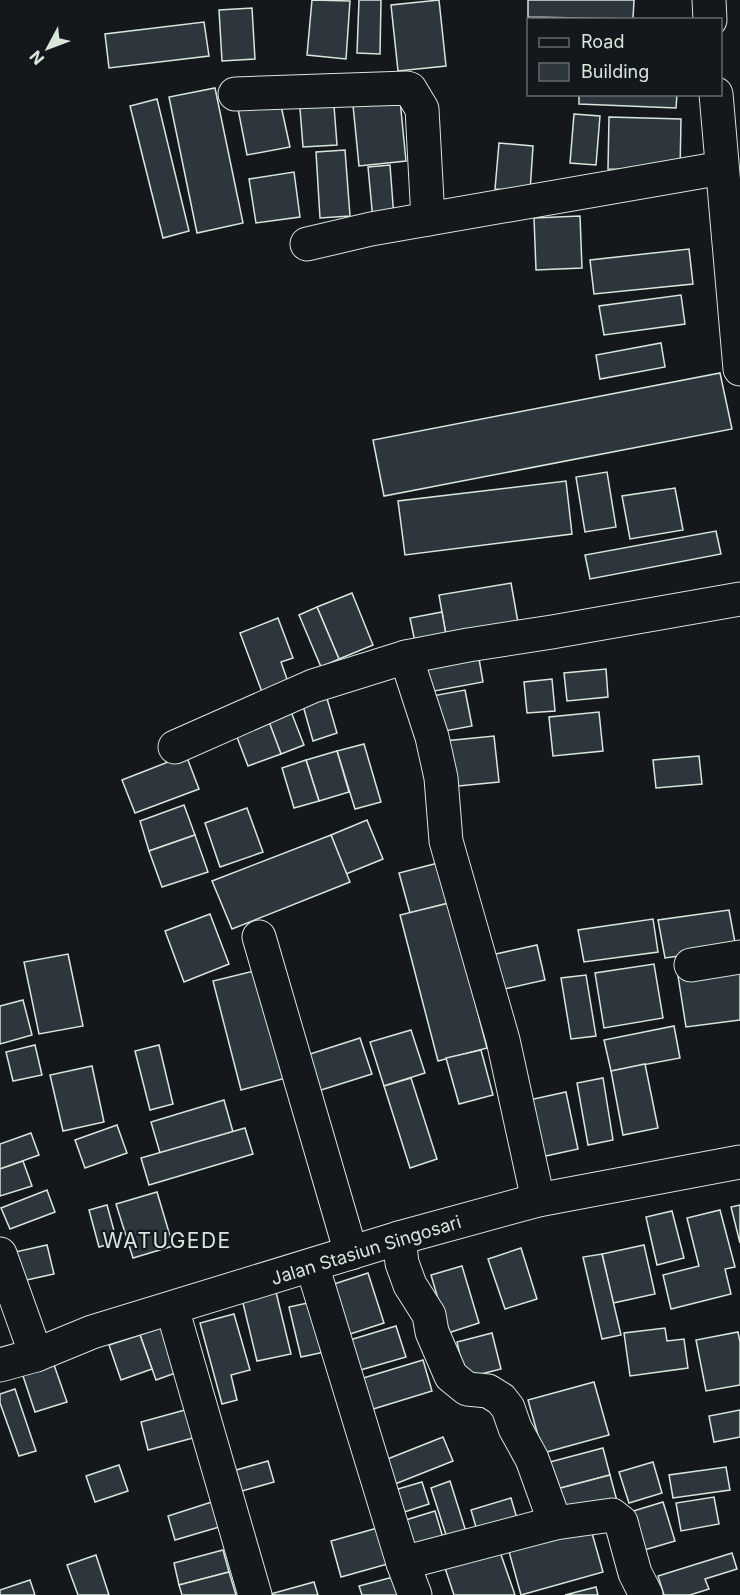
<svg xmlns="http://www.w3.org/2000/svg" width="740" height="1595" font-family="Inter,sans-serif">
  <rect width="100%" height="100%" fill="#14181c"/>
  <g fill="#2c363c" stroke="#d8e6dc" stroke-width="1.5">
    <polygon points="312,0 350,1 346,59 307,55"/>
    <polygon points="359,0 381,0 380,54 357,53"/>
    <polygon points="439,0 446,66 398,71 391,5"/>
    <polygon points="528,0 634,0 633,19 528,17"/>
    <polygon points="252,8 255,59 222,61 219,10"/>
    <polygon points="204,22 209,56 109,68 105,34"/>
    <polygon points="215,88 243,223 197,233 169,97"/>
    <polygon points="399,90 406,161 359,166 352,95"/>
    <polygon points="333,93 337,145 303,147 299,96"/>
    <polygon points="579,94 677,94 676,108 579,104"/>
    <polygon points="157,99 189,231 163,238 130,106"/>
    <polygon points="280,101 290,147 247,155 238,109"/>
    <polygon points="574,114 600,116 596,165 570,163"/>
    <polygon points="609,117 681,119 680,171 608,169"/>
    <polygon points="499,143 533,146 530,192 495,189"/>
    <polygon points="345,150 350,216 320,218 316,152"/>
    <polygon points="390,165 394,218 373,220 368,167"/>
    <polygon points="294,172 300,217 256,223 249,179"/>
    <polygon points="580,216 582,268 536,270 534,218"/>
    <polygon points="689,249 693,284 594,294 590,260"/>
    <polygon points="681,295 685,324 604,335 599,306"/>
    <polygon points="661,343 665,367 600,379 596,355"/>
    <polygon points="720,373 732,429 384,496 373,440"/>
    <polygon points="607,472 616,527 585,532 576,477"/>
    <polygon points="566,481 572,534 405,555 398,501"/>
    <polygon points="675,488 683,530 630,539 622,496"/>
    <polygon points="716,531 721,554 590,579 585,555"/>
    <polygon points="511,583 519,628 447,641 439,595"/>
    <polygon points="352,593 373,645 339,659 317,607"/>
    <polygon points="317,607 339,659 321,667 299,615"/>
    <polygon points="442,612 447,641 416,647 410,618"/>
    <polygon points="278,618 293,658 281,662 288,682 262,692 240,633"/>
    <polygon points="478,653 483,682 429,692 423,662"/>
    <polygon points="606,669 608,697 567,701 564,673"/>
    <polygon points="552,679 555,711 527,713 524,682"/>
    <polygon points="465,690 472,726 439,732 432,696"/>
    <polygon points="326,695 337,733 313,741 302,702"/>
    <polygon points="288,704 304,745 281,754 265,713"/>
    <polygon points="599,712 603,751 553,756 549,717"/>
    <polygon points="268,719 281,754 248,766 235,732"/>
    <polygon points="494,736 499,782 448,787 444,741"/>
    <polygon points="364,744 381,802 355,809 337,751"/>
    <polygon points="337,751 349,792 319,801 306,760"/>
    <polygon points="186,755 199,789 135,813 122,780"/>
    <polygon points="699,756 702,784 656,788 653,760"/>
    <polygon points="306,760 319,801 294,808 282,768"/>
    <polygon points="184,805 195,835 149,851 140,821"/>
    <polygon points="247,808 263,852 220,867 205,823"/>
    <polygon points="367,820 383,859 346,874 331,835"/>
    <polygon points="195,835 208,872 162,887 149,851"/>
    <polygon points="331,835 350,882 232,929 212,881"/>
    <polygon points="438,863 449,903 410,913 399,873"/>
    <polygon points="449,903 487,1048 438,1061 400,915"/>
    <polygon points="729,910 736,948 665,958 658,920"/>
    <polygon points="210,914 229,964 184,982 165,931"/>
    <polygon points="653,919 658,952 584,962 578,930"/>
    <polygon points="537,945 545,980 500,990 491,955"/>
    <polygon points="68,954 83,1026 39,1034 24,962"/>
    <polygon points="654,964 663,1018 604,1028 595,973"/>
    <polygon points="740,968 740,1020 686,1027 678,976"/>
    <polygon points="258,970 286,1078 241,1090 213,981"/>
    <polygon points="586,975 596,1036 571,1039 561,978"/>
    <polygon points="23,1000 32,1035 0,1044 0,1006"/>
    <polygon points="674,1026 680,1058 611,1071 604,1040"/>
    <polygon points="411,1030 425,1073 384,1086 370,1042"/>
    <polygon points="360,1038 372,1074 318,1091 307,1055"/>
    <polygon points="35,1045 42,1075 13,1081 6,1052"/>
    <polygon points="159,1045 173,1104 150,1110 135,1051"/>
    <polygon points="481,1050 493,1095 459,1104 446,1058"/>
    <polygon points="645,1064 658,1128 623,1135 611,1071"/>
    <polygon points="92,1066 104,1122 63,1131 50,1075"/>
    <polygon points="411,1078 437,1159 410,1168 384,1086"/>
    <polygon points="603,1078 613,1140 588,1145 577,1083"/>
    <polygon points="566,1092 578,1149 541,1157 529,1100"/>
    <polygon points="224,1100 233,1132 160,1153 151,1122"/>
    <polygon points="117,1125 127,1153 85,1168 75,1140"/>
    <polygon points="245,1128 253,1154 149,1185 141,1158"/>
    <polygon points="31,1133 39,1155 0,1169 0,1144"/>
    <polygon points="23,1161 32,1186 0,1196 0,1169"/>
    <polygon points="47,1190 55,1212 10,1229 1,1208"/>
    <polygon points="157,1192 173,1246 133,1258 116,1204"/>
    <polygon points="107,1205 117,1242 99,1247 89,1210"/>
    <polygon points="740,1205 740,1243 731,1207"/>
    <polygon points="720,1210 735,1267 725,1269 731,1294 671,1309 663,1275 699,1266 687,1218"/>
    <polygon points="672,1211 684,1258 657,1265 646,1217"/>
    <polygon points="47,1245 54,1274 22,1281 15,1252"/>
    <polygon points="644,1245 655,1294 613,1303 602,1254"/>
    <polygon points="521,1248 537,1299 505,1309 488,1259"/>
    <polygon points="602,1254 621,1335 602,1339 583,1257"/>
    <polygon points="462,1266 479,1323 448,1333 431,1275"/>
    <polygon points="368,1273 384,1323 347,1335 331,1285"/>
    <polygon points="276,1292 291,1354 257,1361 242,1299"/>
    <polygon points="317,1301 329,1351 301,1357 289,1307"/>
    <polygon points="234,1314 250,1370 231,1375 237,1400 222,1404 200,1323"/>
    <polygon points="165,1326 181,1371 156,1380 140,1335"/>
    <polygon points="396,1326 406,1357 350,1373 340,1343"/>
    <polygon points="665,1328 667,1341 684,1339 688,1368 630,1376 624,1333"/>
    <polygon points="738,1332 740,1342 740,1385 706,1391 696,1340"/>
    <polygon points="492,1333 501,1369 465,1378 457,1342"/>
    <polygon points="140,1335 152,1369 121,1380 109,1345"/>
    <polygon points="423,1360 432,1391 370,1410 360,1379"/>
    <polygon points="53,1362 67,1402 35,1412 22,1373"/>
    <polygon points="594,1382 609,1435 543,1453 528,1400"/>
    <polygon points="15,1389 36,1451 19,1456 0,1403 0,1394"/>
    <polygon points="185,1410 193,1438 148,1450 141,1422"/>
    <polygon points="740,1410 740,1437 714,1442 709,1416"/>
    <polygon points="443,1437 453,1461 395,1484 385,1460"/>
    <polygon points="603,1448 610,1475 553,1490 546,1463"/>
    <polygon points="268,1461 274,1482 235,1493 229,1472"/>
    <polygon points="653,1462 662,1493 629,1503 619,1472"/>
    <polygon points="119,1465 128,1491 95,1502 86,1476"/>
    <polygon points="726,1467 730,1490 673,1498 669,1475"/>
    <polygon points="610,1475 617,1501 561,1516 553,1490"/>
    <polygon points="450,1481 467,1535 448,1541 431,1488"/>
    <polygon points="422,1482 429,1504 398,1514 391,1491"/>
    <polygon points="714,1497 719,1524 681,1531 676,1503"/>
    <polygon points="511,1498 518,1522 478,1534 471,1510"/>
    <polygon points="218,1500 226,1525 175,1540 168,1516"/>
    <polygon points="663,1502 675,1541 641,1551 630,1512"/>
    <polygon points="435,1511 444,1541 409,1551 399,1522"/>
    <polygon points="590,1526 603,1572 521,1595 508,1548"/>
    <polygon points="381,1527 391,1563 341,1577 331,1541"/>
    <polygon points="498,1546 515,1595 454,1595 444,1565"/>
    <polygon points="223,1550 229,1572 179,1585 174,1563"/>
    <polygon points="732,1553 737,1569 705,1579 709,1589 690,1595 664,1595 658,1576"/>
    <polygon points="96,1555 109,1595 78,1595 67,1565"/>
    <polygon points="229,1572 236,1595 182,1595 179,1585"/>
    <polygon points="401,1575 406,1595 362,1595 359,1586"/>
    <polygon points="30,1580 35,1595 0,1595 0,1590"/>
    <polygon points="314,1582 318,1595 267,1595"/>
    <polygon points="596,1587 598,1595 565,1595"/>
  </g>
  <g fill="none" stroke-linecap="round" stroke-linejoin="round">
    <g stroke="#d8e6dc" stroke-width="35">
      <g id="street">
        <polyline points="709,0 710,20"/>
        <polyline points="235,94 407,88 410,89 422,109 428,219"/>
        <polyline points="716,94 740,369"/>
        <polyline points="307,244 371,229 722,168"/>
        <polyline points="406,657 432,737 441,778 446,841 503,1040 538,1200"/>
        <polyline points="175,747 313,686 406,657 468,645 552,632 740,599"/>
        <polyline points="259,937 351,1253"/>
        <polyline points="691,965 740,957"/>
        <polyline points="399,1238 402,1263 410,1285 429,1315 432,1332 451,1376 467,1389 488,1391 501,1399 508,1408 515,1428 532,1459 555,1523"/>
        <polyline points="0,1254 36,1355"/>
        <polyline points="312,1265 403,1563 415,1595"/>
        <polyline points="172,1308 255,1595"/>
        <polyline points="403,1563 555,1523 612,1515 621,1522 635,1573 646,1595"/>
      </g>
    </g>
    <g stroke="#d8e6dc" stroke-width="35">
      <polyline id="secondary" points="0,1365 36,1355 92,1332 399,1238 538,1200 740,1162"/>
    </g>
    <use href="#street" stroke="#14181c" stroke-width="33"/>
    <use href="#secondary" stroke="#14181c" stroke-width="33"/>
  </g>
  <g text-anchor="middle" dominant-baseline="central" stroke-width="4.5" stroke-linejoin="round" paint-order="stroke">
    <g font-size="18" fill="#d8e6dc" stroke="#14181c">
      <text transform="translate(366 1250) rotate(-17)">Jalan Stasiun Singosari</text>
    </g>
    <g font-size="21" letter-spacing="1.5" fill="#d8e6dc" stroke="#14181c">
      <text x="167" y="1240">WATUGEDE</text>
    </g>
  </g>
  <rect x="527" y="18" width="195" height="78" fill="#14181c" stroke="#626a69" stroke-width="1.5"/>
  <rect x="539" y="38" width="30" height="9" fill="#14181c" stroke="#626a69" stroke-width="1.5"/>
  <text x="581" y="48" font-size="18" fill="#d8e6dc">Road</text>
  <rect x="539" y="63" width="30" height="18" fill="#2c363c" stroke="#626a69" stroke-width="1.5"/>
  <text x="581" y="78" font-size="18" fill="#d8e6dc">Building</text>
  <g transform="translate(48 48) rotate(229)" stroke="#14181c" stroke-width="4.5" paint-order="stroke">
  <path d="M0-4.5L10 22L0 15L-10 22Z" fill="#d8e6dc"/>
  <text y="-9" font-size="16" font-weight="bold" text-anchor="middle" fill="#d8e6dc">N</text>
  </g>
</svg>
